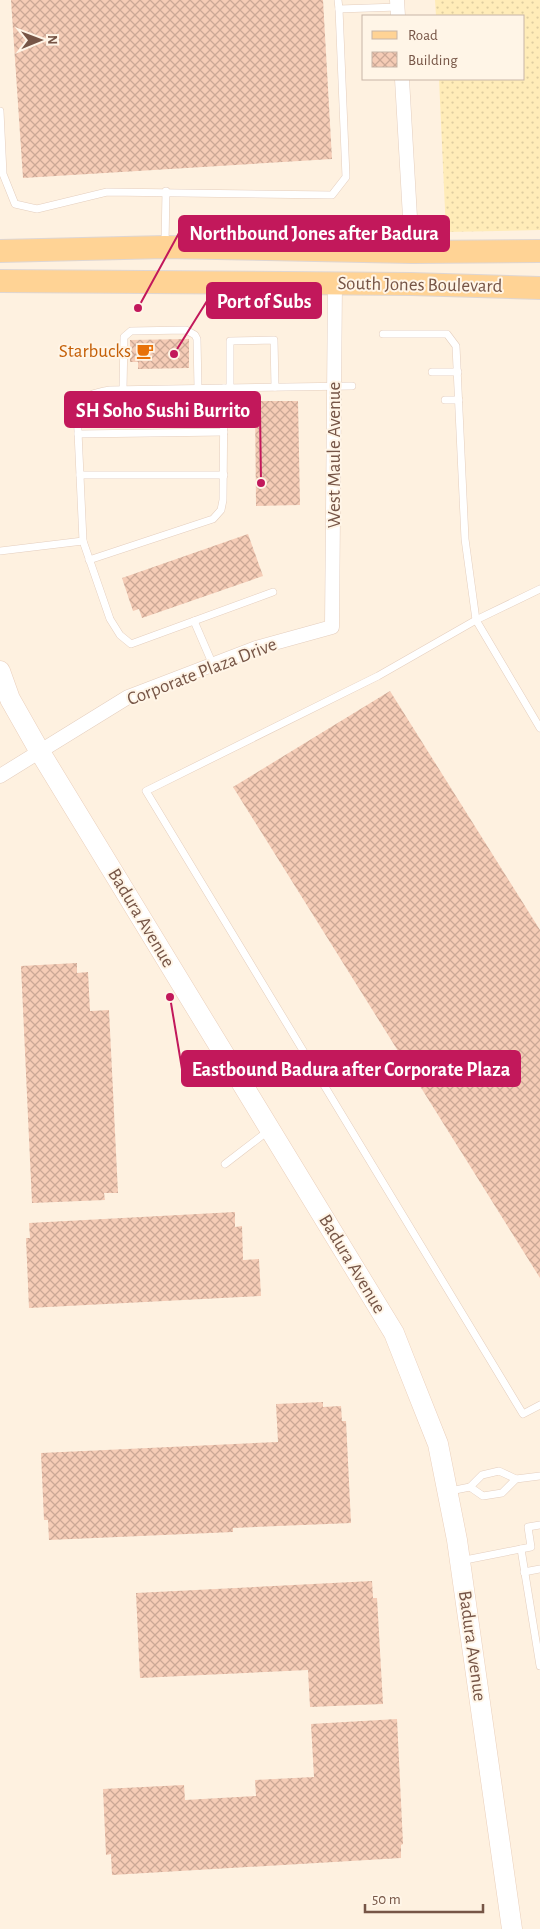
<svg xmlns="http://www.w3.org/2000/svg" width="540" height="1929" font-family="'Alegreya Sans',sans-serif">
  <defs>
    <pattern id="sand-dots" width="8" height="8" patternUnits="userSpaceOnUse" patternTransform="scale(1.25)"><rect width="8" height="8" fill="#ffecb8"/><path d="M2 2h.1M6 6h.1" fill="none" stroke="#decca0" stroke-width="1.8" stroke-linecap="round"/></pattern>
    <pattern id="building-cross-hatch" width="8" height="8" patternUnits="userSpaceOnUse" patternTransform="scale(1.25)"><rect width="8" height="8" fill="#f5ccb6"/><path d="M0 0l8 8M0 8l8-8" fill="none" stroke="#cba896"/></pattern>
  </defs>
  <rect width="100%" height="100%" fill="#fef1e0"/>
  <polygon fill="url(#sand-dots)" points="435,0 540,0 540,230 446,232 439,79 524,79 524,16 436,16"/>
  <g fill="url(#building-cross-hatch)">
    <polygon points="11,0 323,0 332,159 23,178"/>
    <polygon points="189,339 189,368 138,369 138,362 130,362 130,340"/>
    <polygon points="255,401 298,401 300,505 256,506"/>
    <polygon points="248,534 263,576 142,618 139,609 133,611 122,578"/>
    <polygon points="390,691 540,930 540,1278 233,787"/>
    <polygon points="77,963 77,973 88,972 90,1011 109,1010 118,1193 104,1193 105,1200 32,1203 21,966"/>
    <polygon points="235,1212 235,1227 242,1226 243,1260 259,1259 261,1296 29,1308 26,1238 30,1238 29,1223"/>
    <polygon points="323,1402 323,1407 341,1406 342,1421 346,1421 351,1523 233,1528 233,1532 49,1540 48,1520 44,1520 41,1453 278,1442 276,1404"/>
    <polygon points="372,1581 373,1598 377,1598 383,1704 310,1707 308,1670 140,1678 136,1593"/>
    <polygon points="397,1719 403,1844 401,1845 401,1858 112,1875 111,1854 106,1855 103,1789 184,1785 185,1800 256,1796 255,1780 314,1777 311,1724"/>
  </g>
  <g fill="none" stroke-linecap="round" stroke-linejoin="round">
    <g stroke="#e4cebe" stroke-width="8">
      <g id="service">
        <polyline points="338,0 339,9 398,7"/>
        <polyline points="0,111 3,174 15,204 37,209 107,192 332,195 346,177 339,9"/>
        <polyline points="165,244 166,191"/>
        <polyline points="383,334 447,334 456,346 465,539 476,620 540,728"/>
        <polyline points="432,372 458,372"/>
        <polyline points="230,388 230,341 274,340 275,387"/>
        <polyline points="123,390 124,337 131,331 186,330 195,335 197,339 198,388"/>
        <polyline points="445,400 459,400"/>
        <polyline points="78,434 224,432"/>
        <polyline points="80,475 224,475"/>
        <polyline points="0,551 83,541"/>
        <polyline points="89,560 213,519 221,510 223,500 224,388"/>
        <polyline points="540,589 476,620 378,676 146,791 523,1414 540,1405"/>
        <path d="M273,592L131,644L120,635L110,619L83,541L77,410C87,394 92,393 110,390L352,386"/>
        <polyline points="194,621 213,665"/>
        <polyline points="225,1164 268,1131"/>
        <polyline points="470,1487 483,1496 502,1493 516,1479 540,1476"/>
        <polyline points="450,1491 470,1487 482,1475 499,1471 516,1479"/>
        <polyline points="521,1549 540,1666"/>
        <polyline points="460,1561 531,1547 528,1527 540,1525"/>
        <polyline points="524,1572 540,1569"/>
      </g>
    </g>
    <g stroke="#e4cebe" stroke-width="15">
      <g id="minor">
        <polyline points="397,0 398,16"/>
        <polyline points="402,79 412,252"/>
        <polyline points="0,776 128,697 256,648 332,627 335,283"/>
      </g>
    </g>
    <g stroke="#eacfbb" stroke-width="21">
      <polyline id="secondary" points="0,671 10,699 40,752 394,1333 405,1361 438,1444 457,1540 512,1929"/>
    </g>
    <g stroke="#ded6d3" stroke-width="24">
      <g id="primary">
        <polyline points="0,251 165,247 412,252 540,251"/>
        <polyline points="0,281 411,284 540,288"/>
      </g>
    </g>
    <use href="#service" stroke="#fff" stroke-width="7"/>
    <use href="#minor" stroke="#fff" stroke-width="14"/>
    <use href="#secondary" stroke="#fff" stroke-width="20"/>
    <use href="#primary" stroke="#ffd395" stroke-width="22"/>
  </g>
  <defs>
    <g id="cafe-bare" transform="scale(1.35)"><path d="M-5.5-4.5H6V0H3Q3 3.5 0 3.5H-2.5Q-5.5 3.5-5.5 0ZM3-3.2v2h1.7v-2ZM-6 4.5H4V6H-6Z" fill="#e8710a" stroke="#fff5e7" stroke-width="2.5" paint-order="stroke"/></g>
  </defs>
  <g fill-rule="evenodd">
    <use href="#cafe-bare" x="145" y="351"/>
  </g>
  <g text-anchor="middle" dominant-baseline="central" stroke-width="4" stroke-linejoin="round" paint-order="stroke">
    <g font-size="19" fill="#765546" stroke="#fff5e7">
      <text transform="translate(420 285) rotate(1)">South Jones Boulevard</text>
      <text transform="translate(334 455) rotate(-90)">West Maule Avenue</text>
      <text transform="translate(202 672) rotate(-21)">Corporate Plaza Drive</text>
      <text transform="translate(141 918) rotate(59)">Badura Avenue</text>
      <text transform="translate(352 1264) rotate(59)">Badura Avenue</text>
      <text transform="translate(472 1646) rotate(82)">Badura Avenue</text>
    </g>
    <g font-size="19" fill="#c56008" stroke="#fff5e7" text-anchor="end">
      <text x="131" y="351">Starbucks</text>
    </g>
  </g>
  <path fill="none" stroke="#c2185b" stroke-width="2" d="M138 308L179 233M174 354L207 301M261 483L260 410M170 997L182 1069"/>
  <g fill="#c2185b" stroke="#fff5e7" stroke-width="2">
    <circle cx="138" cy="308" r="5"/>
    <circle cx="174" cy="354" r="5"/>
    <circle cx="261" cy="483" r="5"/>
    <circle cx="170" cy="997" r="5"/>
  </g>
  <g fill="#c2185b" stroke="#c2185b" stroke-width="2">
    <rect x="179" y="216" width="270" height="35" rx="5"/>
    <rect x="207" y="283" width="114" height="35" rx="5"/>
    <rect x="65" y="392" width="195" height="35" rx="5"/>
    <rect x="182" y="1051" width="338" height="35" rx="5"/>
  </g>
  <g font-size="20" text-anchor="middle" font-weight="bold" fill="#fff">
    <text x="314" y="240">Northbound Jones after Badura</text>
    <text x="264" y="308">Port of Subs</text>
    <text x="163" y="417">SH Soho Sushi Burrito</text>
    <text x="351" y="1076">Eastbound Badura after Corporate Plaza</text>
  </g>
  <rect x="362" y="15" width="162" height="65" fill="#fff5e7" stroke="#c8b5a7"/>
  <rect x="372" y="31" width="25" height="8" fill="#ffd395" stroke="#c8b5a7"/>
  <text x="408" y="40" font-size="15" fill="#765546">Road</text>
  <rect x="372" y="52" width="25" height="15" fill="url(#building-cross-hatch)" stroke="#c8b5a7"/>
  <text x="408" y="65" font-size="15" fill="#765546">Building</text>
  <g transform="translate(40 40) rotate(89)" stroke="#fff5e7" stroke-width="4" paint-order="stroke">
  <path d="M0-4L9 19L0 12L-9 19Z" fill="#765546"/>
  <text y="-8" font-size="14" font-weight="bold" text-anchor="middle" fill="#765546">N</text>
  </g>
  <path d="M365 1904v8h118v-8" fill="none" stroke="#765546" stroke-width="2.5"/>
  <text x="372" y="1904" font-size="15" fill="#765546" stroke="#fff5e7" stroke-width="4" paint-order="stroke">50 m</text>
</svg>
